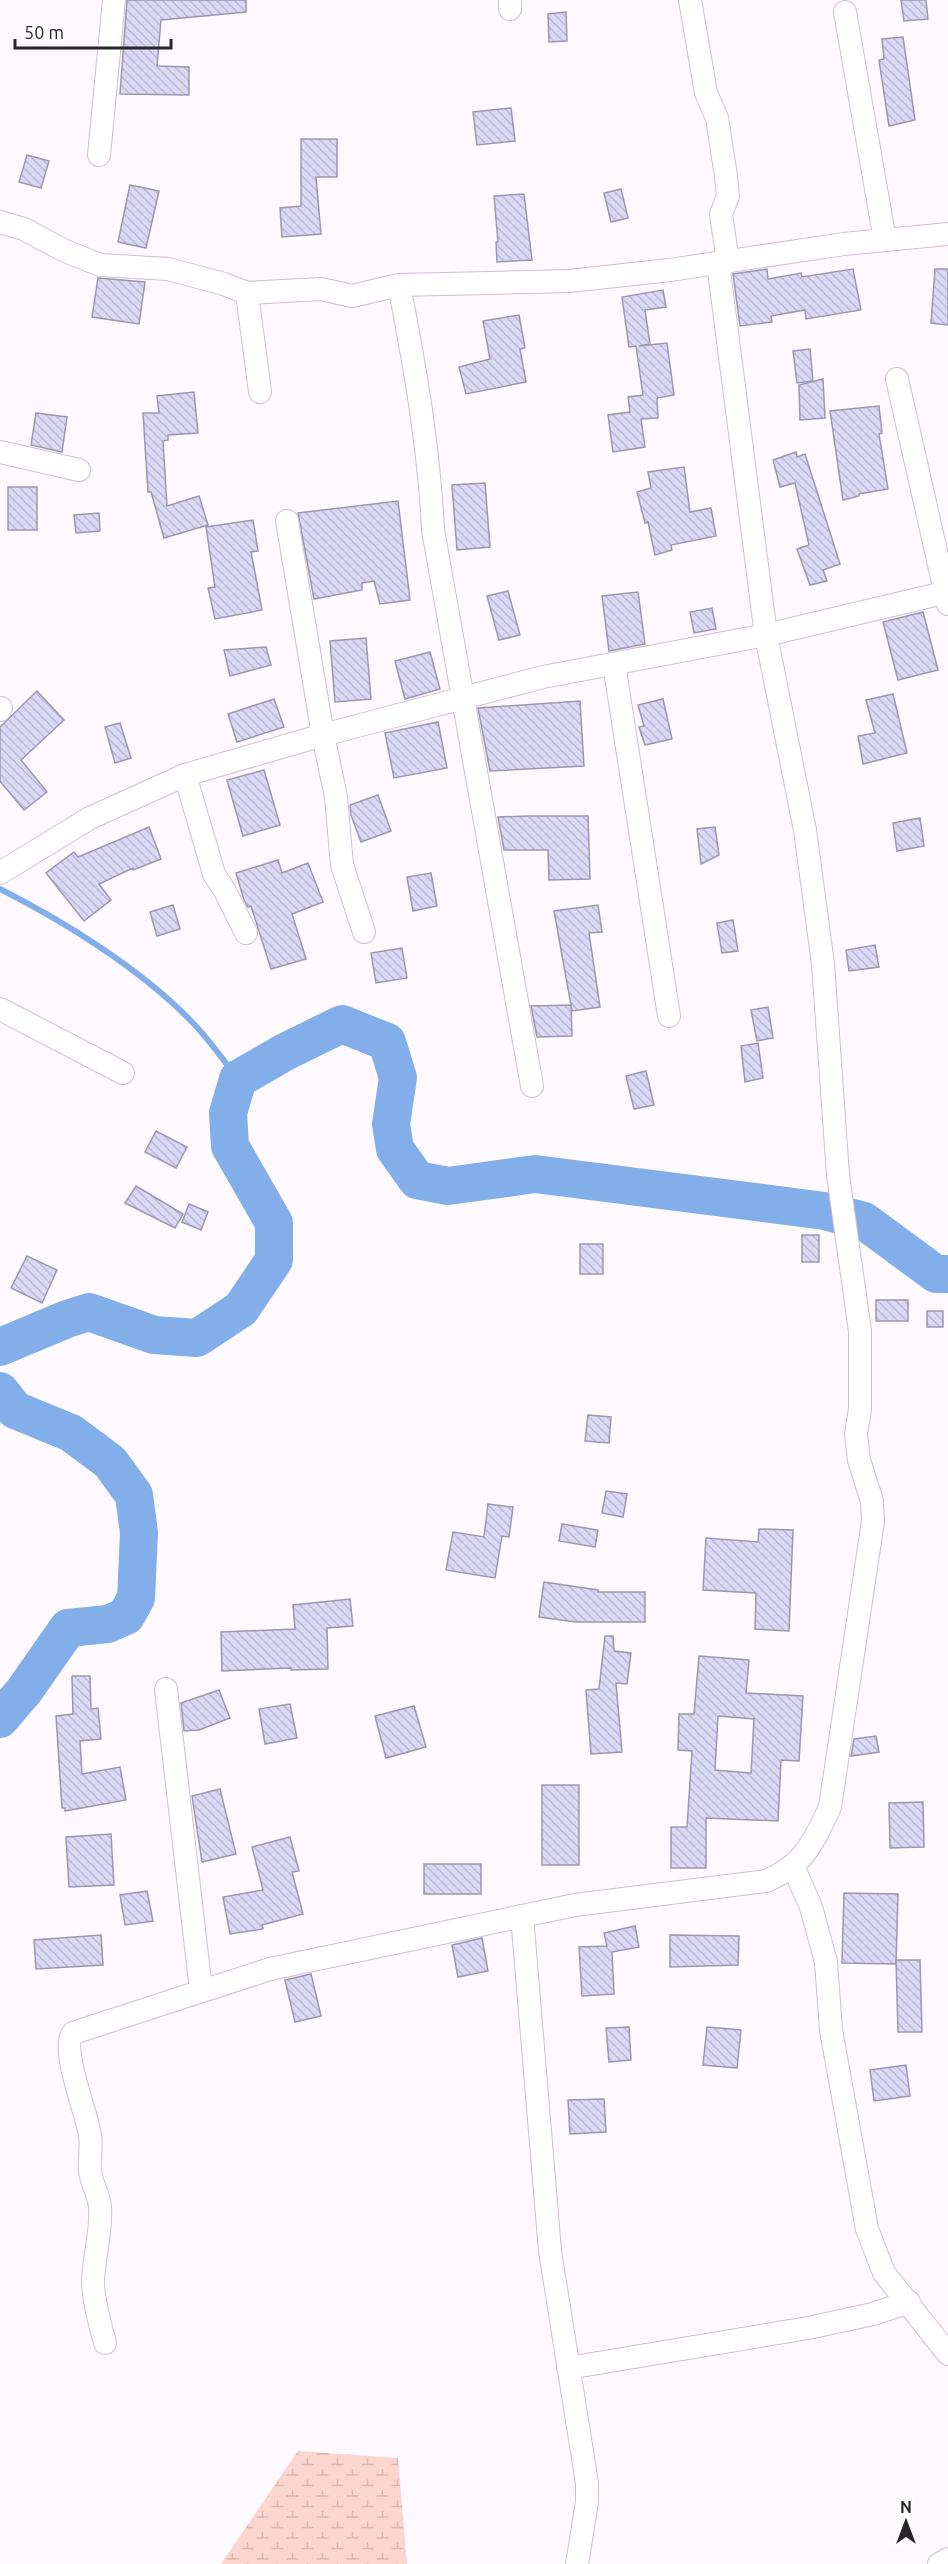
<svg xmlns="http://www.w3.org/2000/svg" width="948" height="2564" font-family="Ubuntu,sans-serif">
  <defs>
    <pattern id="wetland-marsh" width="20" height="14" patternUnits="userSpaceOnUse" patternTransform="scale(1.5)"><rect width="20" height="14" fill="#fad6ce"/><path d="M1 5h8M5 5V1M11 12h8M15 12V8" fill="none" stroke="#d6b7b1"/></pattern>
    <pattern id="building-back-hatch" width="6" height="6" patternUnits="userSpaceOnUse" patternTransform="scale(1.5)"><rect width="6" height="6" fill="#dbd8f5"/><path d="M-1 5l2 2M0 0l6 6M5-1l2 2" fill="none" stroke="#bcb9d2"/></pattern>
  </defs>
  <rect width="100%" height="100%" fill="#fef9fe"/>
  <polygon fill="url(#wetland-marsh)" points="298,2451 398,2458 407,2564 221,2564"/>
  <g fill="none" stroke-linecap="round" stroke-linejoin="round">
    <path stroke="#82afe9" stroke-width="6" d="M0,889C65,922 141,969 192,1022C209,1039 223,1060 238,1079"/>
    <g stroke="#82afe9" stroke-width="38">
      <polyline points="0,1347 67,1319 89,1312 154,1335 197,1338 241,1309 274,1260 274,1223 230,1146 228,1113 238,1079 285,1052 342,1024 387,1042 398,1078 391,1124 395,1149 417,1180 448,1186 535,1174 825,1211 864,1221 936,1274 948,1274"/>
      <polyline points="0,1391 15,1410 71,1433 110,1462 134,1495 139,1533 136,1598 126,1616 108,1624 68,1628 24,1691 0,1719"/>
    </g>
  </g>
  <g fill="url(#building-back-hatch)" stroke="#9a98b1" stroke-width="1.5" fill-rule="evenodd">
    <polygon points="127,0 246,0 246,12 161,20 157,66 189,67 189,95 120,94"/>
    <polygon points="901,0 926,0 928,19 904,21"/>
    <polygon points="566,12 567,41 549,42 548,14"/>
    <polygon points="903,37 915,120 889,126 879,60 884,59 882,39"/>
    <polygon points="511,108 515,141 477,145 473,112"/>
    <polygon points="301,139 337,139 337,177 316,177 321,234 282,237 280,208 301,206"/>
    <polygon points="27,155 49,161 41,188 19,182"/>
    <polygon points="130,185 159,191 146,248 118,242"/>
    <polygon points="621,189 628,218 611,222 604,193"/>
    <polygon points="524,194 532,260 497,262 496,242 498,242 494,196"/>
    <polygon points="767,269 768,279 801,273 802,277 853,269 861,310 806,319 805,310 771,316 772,322 740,326 733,274"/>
    <polygon points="935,269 948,269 948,325 931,323"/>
    <polygon points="98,278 145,282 139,324 92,317"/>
    <polygon points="663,290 666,307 645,310 650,344 639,346 667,343 674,395 657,398 658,418 641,419 645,447 613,452 608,415 630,412 628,397 643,395 636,346 629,347 622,297"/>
    <polygon points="519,315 525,348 520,349 526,382 466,394 459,367 490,359 483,321"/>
    <polygon points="810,349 813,381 797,383 793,351"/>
    <polygon points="823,379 825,418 800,420 799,385"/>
    <polygon points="194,392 198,433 168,435 168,440 163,441 167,506 199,496 208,525 164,538 151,492 148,492 143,413 159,413 157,396"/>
    <polygon points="879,406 882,433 879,434 888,489 859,494 859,496 843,500 830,411"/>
    <polygon points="36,413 67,417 62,452 31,445"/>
    <polygon points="796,452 797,457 805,454 840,564 823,570 827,581 810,585 797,549 809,545 795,483 780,487 773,460"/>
    <polygon points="684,467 690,512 711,508 716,536 671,545 672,550 655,555 648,522 645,523 637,492 651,488 648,472"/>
    <polygon points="485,483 490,547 457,550 452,485"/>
    <rect x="8" y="487" width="29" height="43"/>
    <polygon points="398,501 410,600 380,604 374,581 362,583 362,590 314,599 298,513"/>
    <polygon points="99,513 100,531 76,533 74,515"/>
    <polygon points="253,520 258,551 251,552 262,610 215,619 208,588 215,587 206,527"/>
    <polygon points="508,591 520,635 499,640 487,596"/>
    <polygon points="638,592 645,644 609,651 602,596"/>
    <polygon points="712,608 716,629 694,633 690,612"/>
    <polygon points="923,612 938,670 898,680 883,622"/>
    <polygon points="366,638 371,699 335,702 330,641"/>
    <polygon points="266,647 271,665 230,676 224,650"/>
    <polygon points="430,652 440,689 405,699 395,661"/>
    <polygon points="37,691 64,720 21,760 47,792 24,810 0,781 0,727"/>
    <polygon points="893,694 907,753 863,764 858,736 875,733 866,700"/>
    <polygon points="274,699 284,727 237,742 228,714"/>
    <polygon points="663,699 672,739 645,745 639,727 644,726 638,705"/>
    <polygon points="580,701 584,766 490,771 478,708"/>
    <polygon points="438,722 447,768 394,778 385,733"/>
    <polygon points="120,723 131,758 115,763 105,727"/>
    <polygon points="264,770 280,825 243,836 227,780"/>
    <polygon points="378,795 391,831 361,842 351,815 350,805"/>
    <polygon points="528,816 588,816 590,879 549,880 548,850 504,850 498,817"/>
    <polygon points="920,818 924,846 897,851 893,823"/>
    <polygon points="149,827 161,859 133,870 133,868 99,884 111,900 84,921 46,873 74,852 78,857"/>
    <polygon points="715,827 719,855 701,864 697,829"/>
    <polygon points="278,860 282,873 308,863 323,902 292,914 306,959 271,969 251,906 248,907 244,900 236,873"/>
    <polygon points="431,873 437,906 413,911 407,877"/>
    <polygon points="173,905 180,929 157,936 150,912"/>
    <polygon points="598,905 602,932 589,933 600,1007 572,1011 554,911"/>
    <polygon points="733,920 738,951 722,953 717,923"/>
    <polygon points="875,945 879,967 849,971 846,950"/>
    <polygon points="402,948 407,978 376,983 371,953"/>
    <polygon points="571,1005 572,1036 537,1037 531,1006"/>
    <polygon points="768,1007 773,1038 757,1041 751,1010"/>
    <polygon points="758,1043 763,1078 745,1082 741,1046"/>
    <polygon points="646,1071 654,1105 634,1109 626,1076"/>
    <polygon points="156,1131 187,1147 176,1168 145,1152"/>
    <polygon points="136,1186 183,1214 175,1228 125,1203"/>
    <polygon points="189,1204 208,1212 201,1230 182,1222"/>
    <rect x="802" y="1235" width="17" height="27"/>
    <rect x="580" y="1244" width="23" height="30"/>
    <polygon points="27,1256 57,1270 42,1303 11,1288"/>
    <rect x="876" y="1300" width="32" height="21"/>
    <rect x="927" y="1311" width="16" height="16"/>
    <polygon points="588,1415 611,1417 609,1443 585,1441"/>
    <polygon points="606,1491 627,1494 623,1517 602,1513"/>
    <polygon points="488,1504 513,1507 509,1537 502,1536 495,1578 446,1570 453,1532 484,1537"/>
    <polygon points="562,1524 598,1530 595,1547 559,1541"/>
    <polygon points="759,1529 793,1530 789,1631 755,1629 756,1593 703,1590 706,1538 758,1542"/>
    <polygon points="544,1582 598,1590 598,1592 645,1592 645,1622 576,1622 539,1617"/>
    <polygon points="350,1599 353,1626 327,1628 328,1669 291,1670 291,1668 222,1671 221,1632 295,1629 293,1605"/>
    <polygon points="605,1636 613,1636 614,1651 631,1653 627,1684 616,1683 622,1752 591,1754 586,1690 599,1689"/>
    <path d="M699,1656L749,1660L746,1693L803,1696L799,1761L781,1760L778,1821L706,1818V1868H671V1827H687L692,1751L678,1750L679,1714H694ZM718,1716L754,1719L751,1773L715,1770Z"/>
    <polygon points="72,1676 90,1676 91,1709 98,1708 101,1739 80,1741 82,1774 120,1767 126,1800 65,1811 65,1808 62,1808 56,1716 73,1714"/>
    <polygon points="219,1690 230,1718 199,1730 184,1731 181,1703"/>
    <polygon points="290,1704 297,1738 265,1744 259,1709"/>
    <polygon points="414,1706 426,1747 386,1758 375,1716"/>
    <polygon points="876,1736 879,1752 851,1756 854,1739"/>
    <rect x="542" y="1785" width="37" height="80"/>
    <polygon points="220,1789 236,1854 202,1862 192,1796"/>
    <polygon points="923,1802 924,1847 890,1848 889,1803"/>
    <polygon points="111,1834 114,1885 69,1887 66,1837"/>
    <polygon points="290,1837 299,1871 292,1872 303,1914 262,1925 263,1929 230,1934 223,1897 263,1890 252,1847"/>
    <rect x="424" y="1864" width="57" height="30"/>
    <polygon points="147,1891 153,1921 125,1925 120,1895"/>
    <polygon points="844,1893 898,1894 896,1964 842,1963"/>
    <polygon points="635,1926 639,1947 612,1952 614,1994 582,1996 579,1947 607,1946 604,1933"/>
    <polygon points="101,1935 103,1965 36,1969 34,1940"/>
    <polygon points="670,1935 739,1936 738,1965 670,1967"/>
    <polygon points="482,1938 488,1971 458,1977 452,1945"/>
    <polygon points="896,1960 920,1960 922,2032 898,2032"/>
    <polygon points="311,1974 321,2016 295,2022 285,1980"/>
    <polygon points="629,2027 631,2060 609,2062 606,2028"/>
    <polygon points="707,2027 741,2030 737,2068 703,2065"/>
    <polygon points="906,2065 910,2096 874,2101 870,2070"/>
    <polygon points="604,2099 606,2132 570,2134 568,2100"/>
  </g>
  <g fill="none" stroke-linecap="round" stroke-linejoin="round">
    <g stroke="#d1bdd2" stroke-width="24">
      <g id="street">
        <polyline points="510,0 510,9"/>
        <polyline points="690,0 706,93 717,118 726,176 728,196 721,214 728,262"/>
        <polyline points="845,12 885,240"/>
        <polyline points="99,155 114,0"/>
        <polyline points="0,222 24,229 63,250 100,265 168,269 224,284 247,293 321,289 352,296 399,285 569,281 670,270 844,244 948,234"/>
        <path d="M399,285C415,367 429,447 433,530L532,1086"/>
        <polyline points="247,293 260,392"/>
        <polyline points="897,379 948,604"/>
        <polyline points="0,452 79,470"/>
        <polyline points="287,521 323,735 336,797 342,865 364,932"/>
        <polyline points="614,664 669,1016"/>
        <polyline points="0,710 1,708"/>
        <polyline points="185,775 214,874 225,891 246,933"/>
        <polyline points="0,873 90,818 185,775 323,735 543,677 766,635 948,592"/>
        <polyline points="0,1009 123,1073"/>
        <polyline points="166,1689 201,1990"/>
        <polyline points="793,1866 811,1907 826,1962 831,2030 867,2229 884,2273 948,2354"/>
        <polyline points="522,1916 550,2251 587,2483 587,2502 577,2564"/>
        <path d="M105,2343C100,2324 94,2304 93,2284C93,2258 102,2233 100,2207C99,2194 91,2183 90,2171C89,2159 92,2148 90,2135C87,2114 60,2048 73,2033L270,1969L575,1905L766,1881C804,1865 813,1843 830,1807L873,1521L872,1501L859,1460L856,1434L860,1409V1331L838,1175L823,964L805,830L766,635L718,263"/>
        <polyline points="568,2368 808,2328 873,2314 909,2302"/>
        <polyline points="939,2564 948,2559"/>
      </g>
    </g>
    <use href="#street" stroke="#fff" stroke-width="22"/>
  </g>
  <g transform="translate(906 2522)" stroke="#ffffff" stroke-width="4.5" paint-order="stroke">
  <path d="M0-4.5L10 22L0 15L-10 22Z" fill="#2b232b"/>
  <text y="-9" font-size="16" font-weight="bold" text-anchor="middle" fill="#2b232b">N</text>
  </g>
  <path d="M15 39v9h156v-9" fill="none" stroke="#2b232b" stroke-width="3"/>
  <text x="24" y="39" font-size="18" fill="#2b232b" stroke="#ffffff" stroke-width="4.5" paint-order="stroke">50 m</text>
</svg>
